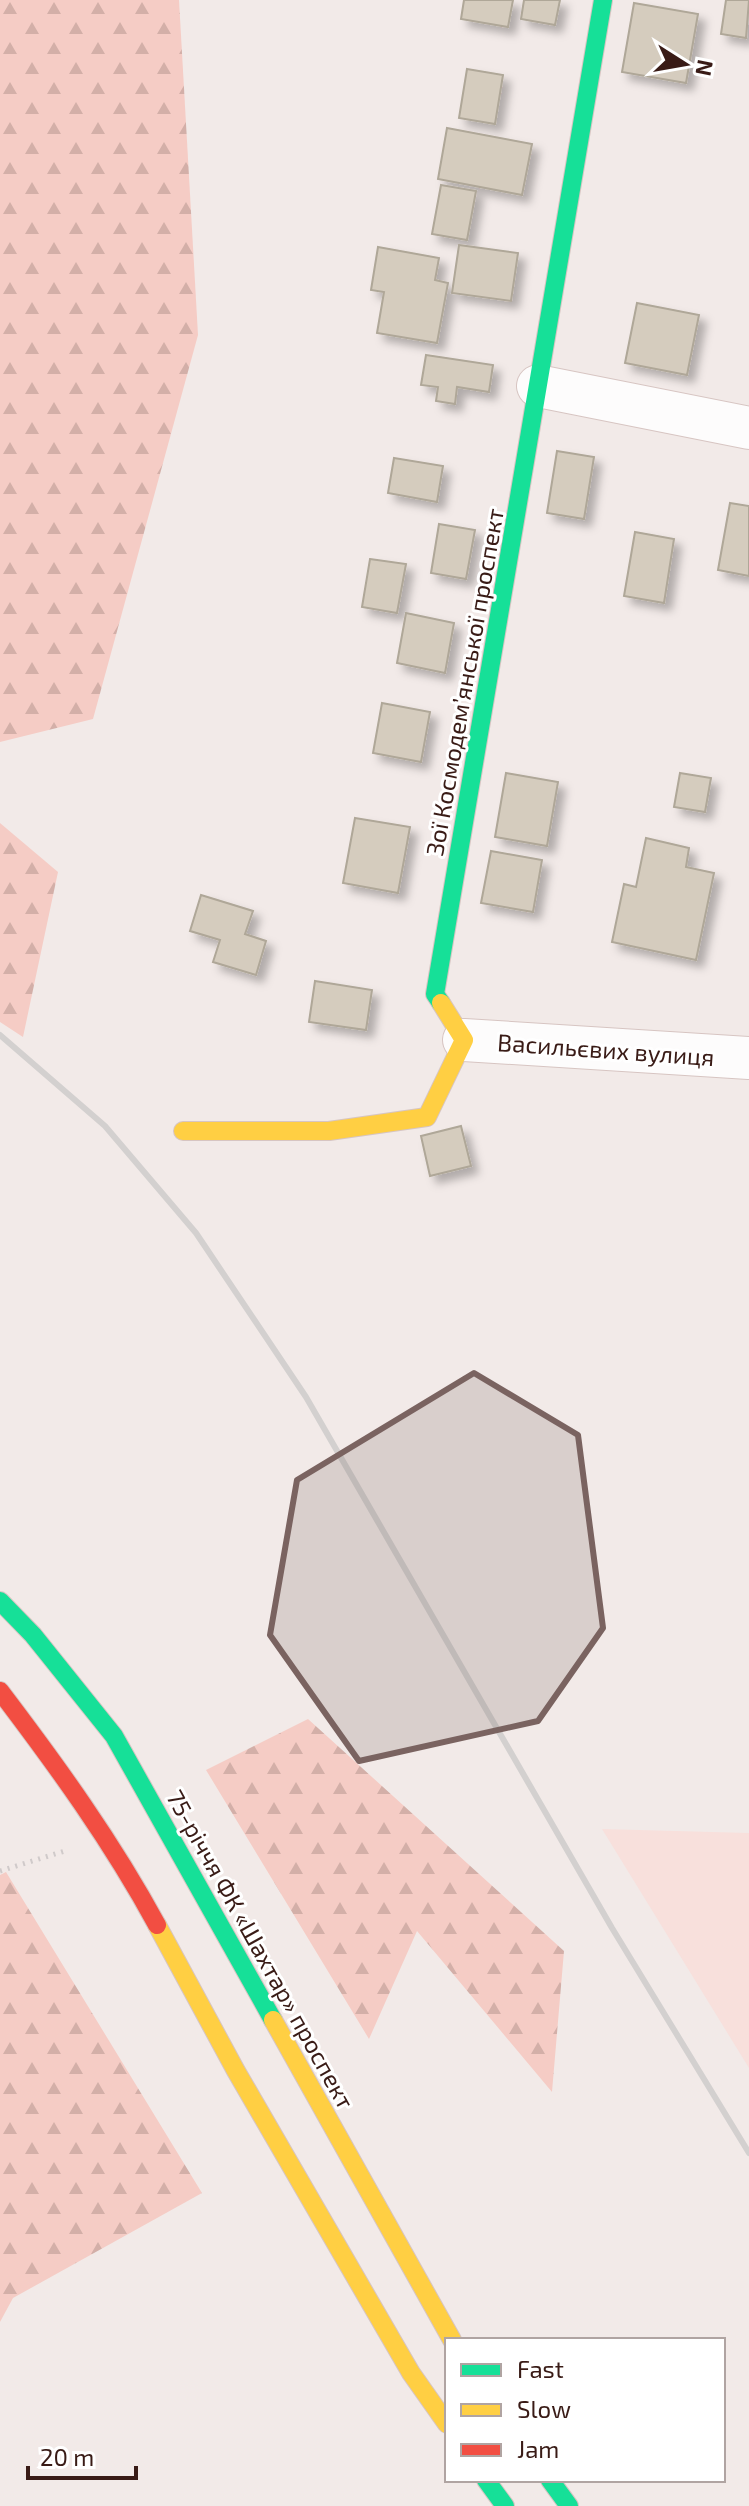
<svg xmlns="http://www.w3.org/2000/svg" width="749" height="2506" font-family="'Exo 2',sans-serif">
  <defs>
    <pattern id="forest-firs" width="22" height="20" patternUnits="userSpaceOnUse" patternTransform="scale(2)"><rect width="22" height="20" fill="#f5ccc5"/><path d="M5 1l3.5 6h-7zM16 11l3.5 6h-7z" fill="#d3afa8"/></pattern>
    <filter id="shadow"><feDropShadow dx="7" dy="7" stdDeviation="4" flood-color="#0004"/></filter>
  </defs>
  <rect width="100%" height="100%" fill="#f2eae8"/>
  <polygon fill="#f8e0dc" points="602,1829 749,1833 749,2068"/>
  <g fill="url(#forest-firs)">
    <polygon points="0,0 179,0 198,335 93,719 0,742"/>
    <polygon points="0,823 58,872 23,1037 0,1022"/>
    <polygon points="308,1719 564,1951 552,2092 417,1931 369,2039 206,1770"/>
    <polygon points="6,1872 202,2193 13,2298 0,2322 0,1875"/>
  </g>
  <g fill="#d5ccbe" stroke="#afa798" stroke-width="2" filter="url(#shadow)">
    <polygon points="464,0 513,0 508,27 461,19"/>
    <polygon points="524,0 560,0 555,25 521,19"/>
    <polygon points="726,0 749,0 746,38 721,34"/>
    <polygon points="634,3 698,14 686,83 622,72"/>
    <polygon points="467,69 503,75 495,124 459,118"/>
    <polygon points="447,128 532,144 522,195 438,179"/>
    <polygon points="441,185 476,191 467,240 432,234"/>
    <polygon points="459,245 518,253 511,301 452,293"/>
    <polygon points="378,247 439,258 435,280 448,283 437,343 377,333 384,292 371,290"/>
    <polygon points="637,303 699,315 687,375 625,363"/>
    <polygon points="426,355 493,365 489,392 457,387 455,404 436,401 438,387 421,385"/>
    <polygon points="557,451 594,457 584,519 547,513"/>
    <polygon points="394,458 443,466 437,502 388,493"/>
    <polygon points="730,503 749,506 749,576 718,570"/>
    <polygon points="439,524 475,530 466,579 431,573"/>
    <polygon points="635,532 674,539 664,603 624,596"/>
    <polygon points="370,559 406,564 397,613 362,607"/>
    <polygon points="406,613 454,623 445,673 397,663"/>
    <polygon points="382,703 430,712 421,762 373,753"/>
    <polygon points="506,773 558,782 547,846 495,837"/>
    <polygon points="680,773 711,778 705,812 674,807"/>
    <polygon points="355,818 410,827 398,893 343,883"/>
    <polygon points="646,838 689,848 686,867 714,873 696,960 612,942 624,884 636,887"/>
    <polygon points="491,851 542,860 533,912 481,903"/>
    <polygon points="201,895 253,911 245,934 266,941 256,975 213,962 220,940 190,931"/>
    <polygon points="315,981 372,990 366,1030 309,1022"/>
    <polygon points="461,1126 471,1166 430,1176 421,1136"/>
  </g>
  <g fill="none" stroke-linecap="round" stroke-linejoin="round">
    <g stroke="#d7c5c2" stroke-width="44">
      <g id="street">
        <polyline points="538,386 749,428"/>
        <polyline points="464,1040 749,1058"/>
      </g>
    </g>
    <g stroke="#d7c5c2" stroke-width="20">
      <g id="fast">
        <polyline points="441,1003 435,994 603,0"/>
        <polyline points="0,1601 33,1635 114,1736 273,2020"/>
        <polyline points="486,2480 505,2506"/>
        <polyline points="550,2480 569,2506"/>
      </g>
    </g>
    <g stroke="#d7c5c2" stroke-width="20">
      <g id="slow">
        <polyline points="183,1131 329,1131 427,1117 464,1040 441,1003"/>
        <polyline points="157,1925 236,2071 411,2373 447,2424"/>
        <polyline points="273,2020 452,2340"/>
      </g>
    </g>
    <g stroke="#d7c5c2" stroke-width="20">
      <path id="jam" d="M0,1691C57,1766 112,1842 157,1925"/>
    </g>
    <polyline stroke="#d0caca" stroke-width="5" stroke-dasharray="2 6" stroke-linecap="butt" points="0,1871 68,1850"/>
    <use href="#street" stroke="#fdfcfc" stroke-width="42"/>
    <use href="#fast" stroke="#16e098" stroke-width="18"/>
    <use href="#slow" stroke="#ffcf43" stroke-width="18"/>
    <use href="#jam" stroke="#f24e42" stroke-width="18"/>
    <polyline stroke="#d3d0cf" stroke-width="6" points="0,1035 105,1126 196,1233 306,1397 612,1928 749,2153"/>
  </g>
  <path fill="#7a6360" fill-opacity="0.2" stroke="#7a6360" stroke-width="6" stroke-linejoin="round" d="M474,1373L578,1435L603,1628L538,1721L359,1761L270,1635L297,1480Z"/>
  <g text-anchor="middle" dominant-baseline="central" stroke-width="6" stroke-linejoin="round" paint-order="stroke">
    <g font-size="24" fill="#391b16" stroke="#fff">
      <text transform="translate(464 682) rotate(-80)">Зої Космодем’янської проспект</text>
      <text transform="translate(606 1049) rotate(4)">Васильєвих вулиця</text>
      <text transform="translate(261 1949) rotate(61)">75-річчя ФК «Шахтар» проспект</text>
    </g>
  </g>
  <rect x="445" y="2338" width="280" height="144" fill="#ffffff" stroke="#b0a4a2" stroke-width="2"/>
  <rect x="461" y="2364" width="40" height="12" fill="#16e098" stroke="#b0a4a2" stroke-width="2"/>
  <text x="517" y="2378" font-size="24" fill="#391b16">Fast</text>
  <rect x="461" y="2404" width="40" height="12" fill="#ffcf43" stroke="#b0a4a2" stroke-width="2"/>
  <text x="517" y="2418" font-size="24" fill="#391b16">Slow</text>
  <rect x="461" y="2444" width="40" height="12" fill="#f24e42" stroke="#b0a4a2" stroke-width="2"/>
  <text x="517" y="2458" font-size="24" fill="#391b16">Jam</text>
  <g transform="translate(685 64) rotate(101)" stroke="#ffffff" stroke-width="6" paint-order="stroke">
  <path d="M0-6L14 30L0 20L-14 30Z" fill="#391b16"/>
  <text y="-12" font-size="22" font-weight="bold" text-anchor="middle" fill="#391b16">N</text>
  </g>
  <path d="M28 2466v12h108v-12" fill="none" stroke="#391b16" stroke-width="4"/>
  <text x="40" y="2466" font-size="24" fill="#391b16" stroke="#ffffff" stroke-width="6" paint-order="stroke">20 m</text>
</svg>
